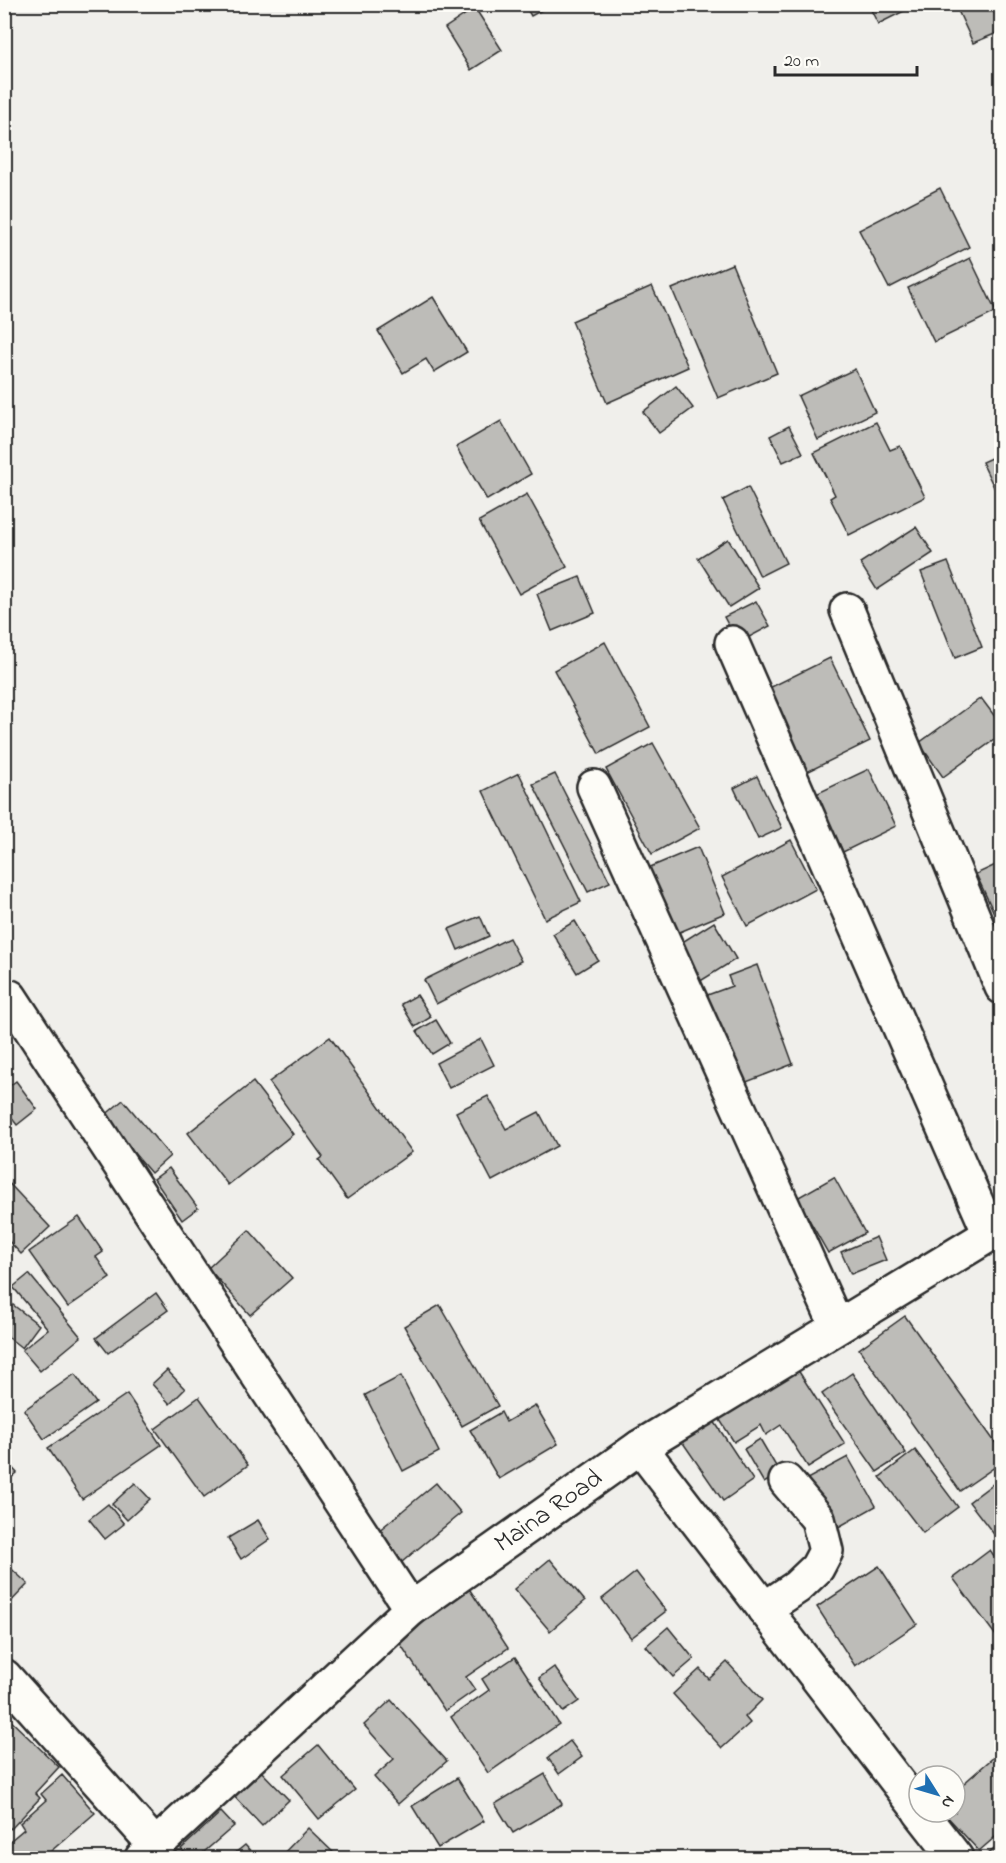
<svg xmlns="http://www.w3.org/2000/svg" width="1006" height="1863" font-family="'Indie Flower',sans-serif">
  <rect width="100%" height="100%" fill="#f0efeb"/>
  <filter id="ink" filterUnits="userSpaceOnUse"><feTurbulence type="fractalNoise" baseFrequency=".0167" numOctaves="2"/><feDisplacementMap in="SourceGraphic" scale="12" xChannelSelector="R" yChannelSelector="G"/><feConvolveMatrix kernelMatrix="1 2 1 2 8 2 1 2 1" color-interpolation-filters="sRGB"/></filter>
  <g filter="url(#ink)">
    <g fill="#bdbcb8" stroke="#2b2b2b" stroke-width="1.5">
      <polygon points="524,4 553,4 531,16"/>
      <polygon points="868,4 918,4 878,24"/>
      <polygon points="955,4 991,4 1002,31 973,43"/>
      <polygon points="475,8 502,50 471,70 445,28"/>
      <polygon points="940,188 969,247 889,288 859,230"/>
      <polygon points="970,258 996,312 934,342 908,288"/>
      <polygon points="732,264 777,373 718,398 672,289"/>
      <polygon points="652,286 688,367 607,403 572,321"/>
      <polygon points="433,297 467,352 434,372 426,359 403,373 378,331"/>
      <polygon points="855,369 875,412 818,440 798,396"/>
      <polygon points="676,386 693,408 659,433 643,412"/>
      <polygon points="501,421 531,474 487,500 456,447"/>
      <polygon points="876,422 890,450 900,446 925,497 849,535 830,498 835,495 814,453"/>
      <polygon points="789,426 803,453 783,462 770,436"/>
      <polygon points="1002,453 1002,504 982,462"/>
      <polygon points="748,487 786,563 760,576 723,500"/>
      <polygon points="527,494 567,567 519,594 479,521"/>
      <polygon points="916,527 933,553 877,590 860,563"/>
      <polygon points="728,539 759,588 729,607 698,558"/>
      <polygon points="948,562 982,647 955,658 921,572"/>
      <polygon points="580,577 595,613 552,631 537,594"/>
      <polygon points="756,601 770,626 738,643 724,617"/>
      <polygon points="605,642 650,727 599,754 554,670"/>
      <polygon points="830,658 870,741 803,774 763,691"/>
      <polygon points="981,698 1002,726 1002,734 943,777 919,743"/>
      <polygon points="653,743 700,828 652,854 606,769"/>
      <polygon points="869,769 896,826 843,852 816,794"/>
      <polygon points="519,773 581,902 545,919 483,791"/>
      <polygon points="555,774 610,882 588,892 533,784"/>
      <polygon points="757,776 782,828 758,839 734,788"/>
      <polygon points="791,840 816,889 747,926 722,877"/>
      <polygon points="698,847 725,913 675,934 648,868"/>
      <polygon points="1002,862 1002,930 976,874"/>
      <polygon points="480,916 489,936 458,950 449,929"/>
      <polygon points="575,921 598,960 577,973 553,934"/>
      <polygon points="714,922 736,959 699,982 676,946"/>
      <polygon points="509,938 521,961 436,1004 424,980"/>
      <polygon points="757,965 793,1064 736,1086 702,997 732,986 728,976"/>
      <polygon points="417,995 431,1017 415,1027 401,1004"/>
      <polygon points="436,1020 450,1043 432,1054 417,1031"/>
      <polygon points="330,1037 412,1152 347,1199 319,1160 323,1157 269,1082"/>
      <polygon points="481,1039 494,1065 449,1088 436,1063"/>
      <polygon points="16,1081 37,1109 17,1125 4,1108 4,1090"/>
      <polygon points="253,1082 293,1134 228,1185 188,1133"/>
      <polygon points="488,1096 506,1129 539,1112 557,1146 492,1181 456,1112"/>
      <polygon points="123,1100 170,1156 151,1173 103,1117"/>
      <polygon points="169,1168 198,1208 182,1220 154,1179"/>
      <polygon points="834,1177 865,1233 828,1253 797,1198"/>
      <polygon points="4,1178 50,1227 21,1254 4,1236"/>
      <polygon points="79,1217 103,1252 96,1257 110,1278 68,1307 29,1252"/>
      <polygon points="249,1230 292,1278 250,1315 208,1268"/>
      <polygon points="876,1237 886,1260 851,1274 841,1252"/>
      <polygon points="29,1274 81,1337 40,1371 22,1350 48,1329 13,1287"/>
      <polygon points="156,1293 168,1310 108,1353 96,1338"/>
      <polygon points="4,1298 39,1325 22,1348 4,1334"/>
      <polygon points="440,1305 498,1406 462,1426 404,1326"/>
      <polygon points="905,1316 1002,1452 1002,1462 960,1491 859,1349"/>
      <polygon points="796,1367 845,1444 808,1467 781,1425 766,1435 761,1425 734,1442 718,1417"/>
      <polygon points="167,1370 185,1389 170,1404 152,1384"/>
      <polygon points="852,1373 906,1453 877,1472 822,1394"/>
      <polygon points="75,1374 96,1403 44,1439 24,1410"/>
      <polygon points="401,1376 439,1452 403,1471 365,1395"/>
      <polygon points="127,1394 161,1445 82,1499 48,1448"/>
      <polygon points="199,1397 248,1465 204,1497 155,1429"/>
      <polygon points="535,1405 558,1444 499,1479 470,1430 501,1412 506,1422"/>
      <polygon points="712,1418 753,1480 723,1501 681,1440"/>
      <polygon points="760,1439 780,1473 764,1483 744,1449"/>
      <polygon points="915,1450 958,1507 923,1533 880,1477"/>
      <polygon points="848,1457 876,1506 835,1529 807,1479"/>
      <polygon points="4,1459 17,1473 4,1484"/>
      <polygon points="1002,1477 1002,1541 1000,1542 969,1502"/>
      <polygon points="135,1483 150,1499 127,1520 112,1504"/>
      <polygon points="436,1483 461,1513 402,1562 377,1532"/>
      <polygon points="108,1504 124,1524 105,1539 89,1519"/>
      <polygon points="258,1520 270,1539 241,1559 228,1538"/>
      <polygon points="990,1550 1002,1567 1002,1644 953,1578"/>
      <polygon points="550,1559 585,1601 550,1631 514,1589"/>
      <polygon points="4,1562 28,1584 4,1609"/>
      <polygon points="879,1566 917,1624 855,1666 817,1607"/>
      <polygon points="636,1572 666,1611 631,1638 602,1599"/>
      <polygon points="466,1584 508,1648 466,1677 475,1690 445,1711 393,1633"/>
      <polygon points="668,1627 694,1659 673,1677 646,1646"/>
      <polygon points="515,1657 559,1724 488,1773 451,1717 489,1690 482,1679"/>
      <polygon points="727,1662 762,1700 745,1717 750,1723 722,1748 673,1694 700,1669 709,1679"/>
      <polygon points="554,1667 579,1701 563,1712 539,1678"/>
      <polygon points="391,1700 447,1761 398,1804 374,1777 394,1759 364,1725"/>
      <polygon points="4,1714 59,1767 35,1793 40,1798 11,1829 4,1822"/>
      <polygon points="570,1741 582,1757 559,1774 548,1758"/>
      <polygon points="318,1745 355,1790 319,1819 283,1775"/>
      <polygon points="995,1756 1002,1764 1002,1831 979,1851 943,1812 955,1812 955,1791"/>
      <polygon points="257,1767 289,1800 262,1826 230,1792"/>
      <polygon points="545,1774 562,1804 513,1833 495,1804"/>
      <polygon points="62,1775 95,1813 43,1858 16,1858 5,1845 24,1829 20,1823 46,1800 41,1794"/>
      <polygon points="457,1778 484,1821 438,1848 412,1806"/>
      <polygon points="221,1812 234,1826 197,1858 190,1858 181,1849"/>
      <polygon points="308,1828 339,1858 283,1858 281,1856"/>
      <polygon points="1002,1844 1002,1858 981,1858"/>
      <polygon points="245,1845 257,1858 229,1858"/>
    </g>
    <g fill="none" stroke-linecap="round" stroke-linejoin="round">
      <g stroke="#2b2b2b" stroke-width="38">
        <g id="minor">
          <polyline points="847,610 1002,987"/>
          <polyline points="732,643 990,1234"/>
          <polyline points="594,787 837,1326"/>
          <polyline points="10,997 411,1609"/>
          <polyline points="640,1447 919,1810"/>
          <polyline points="764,1609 797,1587 817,1568 826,1551 818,1519 786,1481"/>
          <polyline points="4,1676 156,1846"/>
          <polyline points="920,1812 956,1858"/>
          <polyline points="142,1858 411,1609 640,1447 1002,1227"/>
        </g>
      </g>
      <use href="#minor" stroke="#fdfcf7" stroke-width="33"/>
    </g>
  </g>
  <g text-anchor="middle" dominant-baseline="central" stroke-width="6" stroke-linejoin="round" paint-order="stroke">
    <g font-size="26" fill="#2b2b2b" stroke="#fdfcf7">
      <text transform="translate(549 1512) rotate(-35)">Maina Road</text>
    </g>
  </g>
  <rect width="1006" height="1863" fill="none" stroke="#fdfcf7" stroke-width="24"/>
  <rect x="12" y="12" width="982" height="1839" fill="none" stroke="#2b2b2b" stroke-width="2" filter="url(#ink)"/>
  <g transform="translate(937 1794) rotate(127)"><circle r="28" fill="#fdfcf7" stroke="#a9a8a5" stroke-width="1.5"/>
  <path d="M0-4.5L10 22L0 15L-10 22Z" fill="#1f6fb2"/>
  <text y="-9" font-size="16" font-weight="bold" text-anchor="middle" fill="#2b2b2b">N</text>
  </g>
  <path d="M775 66v9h142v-9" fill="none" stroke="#2b2b2b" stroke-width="3"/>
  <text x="784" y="66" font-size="18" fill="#2b2b2b" stroke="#fdfcf7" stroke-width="4.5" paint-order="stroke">20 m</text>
</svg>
